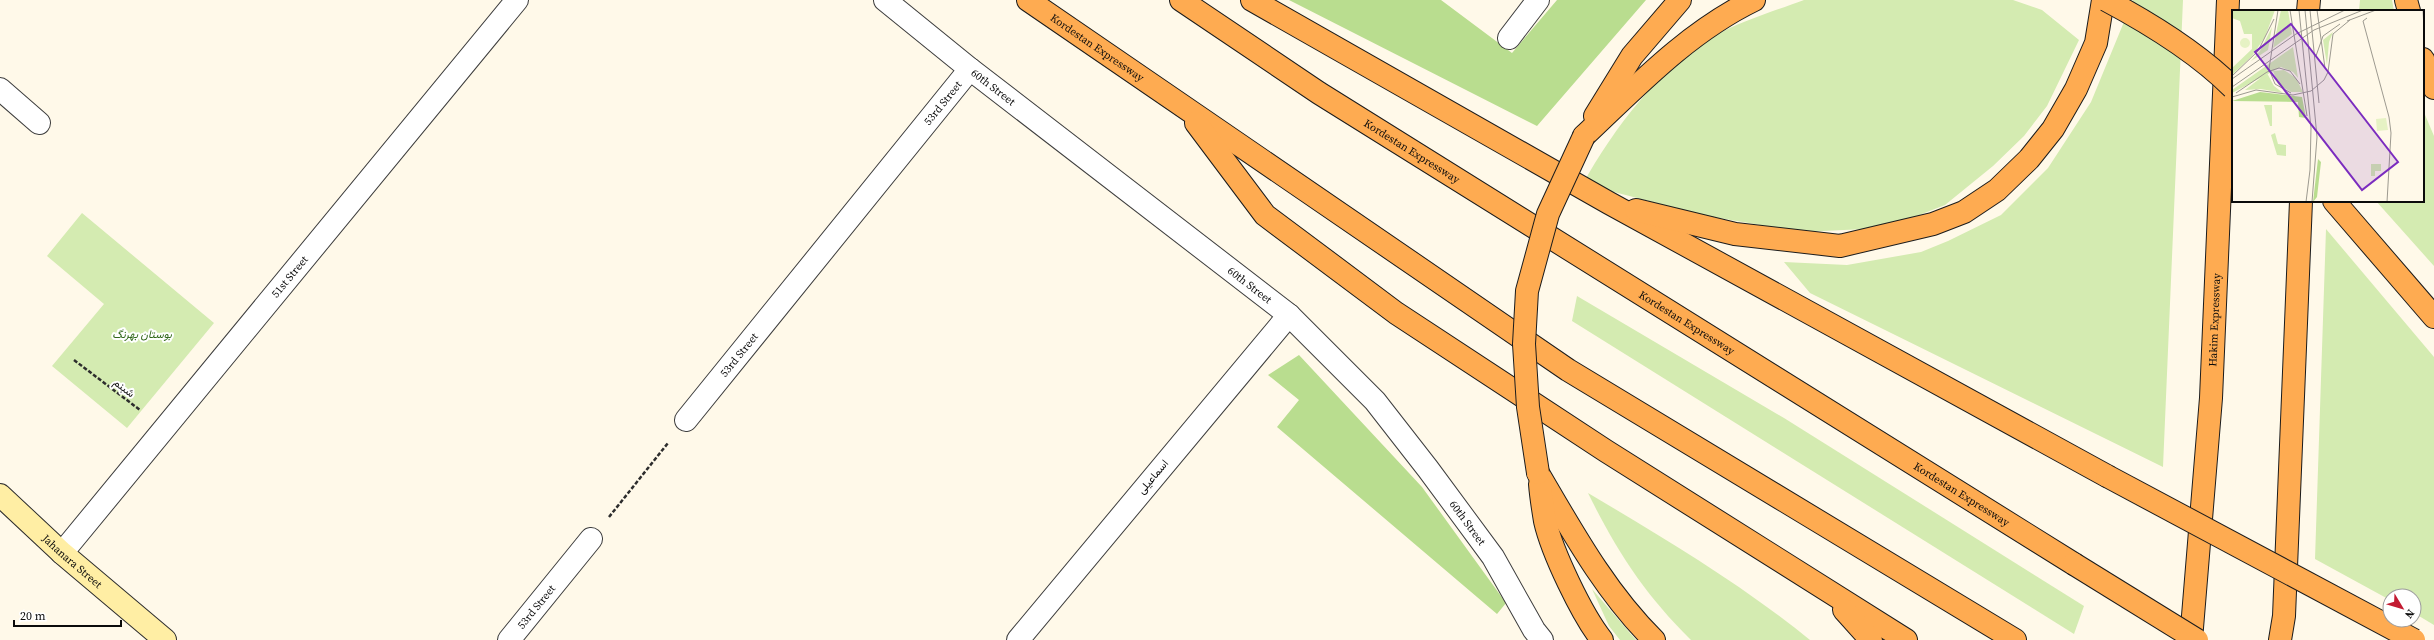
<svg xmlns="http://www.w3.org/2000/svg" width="2434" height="640" font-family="'Source Serif 4',Vazirmatn,serif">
  <rect width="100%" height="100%" fill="#fff9e9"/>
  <g fill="#d4ebb1">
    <path d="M1804,0H2013L2042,10L2079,40L2047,106L2024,136L1993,166L1945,205L1886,228L1802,232L1707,216L1583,184C1613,129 1661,66 1716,35C1739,22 1777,10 1804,0Z"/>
    <polygon points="2133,0 2183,0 2163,467 1810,293 1784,262 1847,265 1921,252 1948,241 2001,215 2048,168 2091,102"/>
    <polygon points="2360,0 2392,0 2394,11 2359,11"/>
    <polygon points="2423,110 2434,136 2434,266 2376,201 2423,201"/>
    <polygon points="82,213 214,323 127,428 52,366 104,304 47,256"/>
    <polygon points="2326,229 2434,357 2434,625 2414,613 2414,596 2390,596 2390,600 2315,559"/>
    <polygon points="1577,296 1784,418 2084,606 2074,634 1572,321"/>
    <path d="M1588,493C1664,538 1741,584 1810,640H1691C1645,595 1616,550 1588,493Z"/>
    <polygon points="1592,589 1636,640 1620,640 1609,626"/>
  </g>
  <g fill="#b9dd8f">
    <polygon points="1289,0 1441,0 1512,53 1557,0 1646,0 1537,126"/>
    <polygon points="1299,355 1422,487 1506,603 1497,614 1277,427 1299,400 1268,375"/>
  </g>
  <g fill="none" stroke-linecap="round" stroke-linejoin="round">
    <g stroke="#3e3e3e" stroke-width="24">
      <g id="minor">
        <path id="s1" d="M885,0L970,69L1289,315L1375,401L1428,469L1493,557L1534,630L1542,640"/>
        <polyline points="1509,38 1538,0"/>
        <polyline points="0,89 39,123"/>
        <path id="s2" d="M686,420L970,69"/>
        <path id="s3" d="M62,553L517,0"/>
        <path id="s4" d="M509,640L591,539"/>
        <polyline points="1018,640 1289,315"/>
      </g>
    </g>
    <g stroke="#2d2d2d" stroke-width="24">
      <g id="secondary">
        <path id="s5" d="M0,495L62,553L165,640"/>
      </g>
    </g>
    <g stroke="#1c1c1c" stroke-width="24">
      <g id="trunk">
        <path id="s6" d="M1028,0L1568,370L2015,640"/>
        <path id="s7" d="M1181,0L1319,93L2074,564"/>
        <polyline points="1252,0 1609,203 2107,476"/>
        <polyline points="2406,0 2409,11"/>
        <polyline points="2308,11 2309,0"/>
        <polyline points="2423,59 2434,88"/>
        <polyline points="1595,116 1632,56 1680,0"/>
        <polyline points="1196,123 1265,215 1396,313 1606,451 1906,640"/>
        <path d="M1584,136C1637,86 1688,32 1754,0"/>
        <polyline points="2334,201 2434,317"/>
        <polyline points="1636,210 1735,234 1840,246 1933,224 1964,212 1997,190 2029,159 2053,129 2076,89 2096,43 2103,0"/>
        <path d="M1538,473C1572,531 1606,593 1654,640"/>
        <path d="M1540,484C1541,497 1543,509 1545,521C1552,552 1582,615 1602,640"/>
        <polyline points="1844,610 1871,640"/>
        <path id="s8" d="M2191,640L2211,398L2228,0"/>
        <polyline points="2280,640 2284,616 2301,201"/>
      </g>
    </g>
    <g stroke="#2d2d2d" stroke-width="2.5" stroke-dasharray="4 2" stroke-linecap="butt">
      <polyline points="74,360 140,410"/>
      <polyline points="609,517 668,443"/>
    </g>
    <use href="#minor" stroke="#fff" stroke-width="22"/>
    <use href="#secondary" stroke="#ffeea4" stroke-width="22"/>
    <use href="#trunk" stroke="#feab51" stroke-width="22"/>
    <g stroke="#1c1c1c" stroke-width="24" stroke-linecap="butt">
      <g id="trunk-bridge">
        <path d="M2106,0C2151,24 2197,52 2233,88"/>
        <polyline points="1538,473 1528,407 1524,344 1527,291 1548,214 1584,136"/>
        <polyline points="2107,476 2414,640"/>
        <polyline points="2074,564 2197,640"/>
      </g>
    </g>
    <use href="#trunk-bridge" stroke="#feab51" stroke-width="22"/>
  </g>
  <g text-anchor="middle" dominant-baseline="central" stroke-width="4" stroke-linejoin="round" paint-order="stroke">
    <g font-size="11" fill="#0b0b0b" stroke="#fff">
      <text stroke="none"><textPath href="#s6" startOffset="84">Kordestan Expressway</textPath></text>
      <text stroke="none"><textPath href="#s1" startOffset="139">60th Street</textPath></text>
      <text stroke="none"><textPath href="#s2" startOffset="408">53rd Street</textPath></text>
      <text stroke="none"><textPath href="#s7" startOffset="276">Kordestan Expressway</textPath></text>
      <text stroke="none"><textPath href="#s3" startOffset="358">51st Street</textPath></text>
      <text stroke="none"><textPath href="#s1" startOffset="463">60th Street</textPath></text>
      <text stroke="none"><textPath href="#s8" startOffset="321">Hakim Expressway</textPath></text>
      <text stroke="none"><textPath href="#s7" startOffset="600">Kordestan Expressway</textPath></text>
      <text stroke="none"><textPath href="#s2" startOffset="84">53rd Street</textPath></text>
      <text transform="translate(124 388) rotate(38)">شبنم</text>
      <text transform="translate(1153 477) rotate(-50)">اسماعیلی</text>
      <text stroke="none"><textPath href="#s7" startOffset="924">Kordestan Expressway</textPath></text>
      <text stroke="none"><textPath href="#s1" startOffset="787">60th Street</textPath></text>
      <text stroke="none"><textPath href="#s5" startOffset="98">Jahanara Street</textPath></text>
      <text stroke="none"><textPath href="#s4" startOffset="43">53rd Street</textPath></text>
    </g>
    <g font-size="11" font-style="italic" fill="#2f6618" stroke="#fff">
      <text x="142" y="334">بوستان بهرنگ</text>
    </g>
  </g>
  <g transform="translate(2232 10)">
    <rect width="192" height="192" fill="#fff9e9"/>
    <path d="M0,0H43L33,27L20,46L0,65V58L20,39V24H12L8,11L0,8ZM49,0H56L60,24L41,38ZM40,17L36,40L19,51L28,41ZM101,22L97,32L95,55L91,30ZM61,37L66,68L61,62L49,57L0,83V80ZM52,60L64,68L71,82H59L46,74L41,61ZM35,63L42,76L51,83L29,79L13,80ZM32,95H40V116H38ZM43,123L46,134L54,135V146L45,145L39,125ZM139,154H149V161H143V166H139Z" fill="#d4ebb1"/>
    <path d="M28,82L70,87L74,108L67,107L66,92L0,91ZM86,149L89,152L85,187L81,192Z" fill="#b9dd8f"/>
    <path d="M8 33a5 5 0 1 1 10 0a5 5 0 1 1-10 0ZM154,108L156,120L145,121L144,109Z" fill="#e6f2c4"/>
    <path fill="none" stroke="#9d9a90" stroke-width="1" d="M46,0L37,59L43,74L59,83M58,0L75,106M67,0L79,118L78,160L74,192M73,0L85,127L80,192M78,0L87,93M85,0L93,58M191,0L192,19M135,8L131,11L157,107L159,123L155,192M115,11L144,0M84,46L91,26L108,14M0,66L26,41L42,9M0,69L64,24L113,0M0,77L82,20L131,0M4,83L35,62L47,58L58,61L68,74M0,87L24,80L61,85L79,81L92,70L96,62L101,24L118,10"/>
    <path fill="#7b2cbf" fill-opacity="0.15" stroke="#7b2cbf" stroke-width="2" d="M59,14L166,152L130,180L23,42Z"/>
    <rect width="192" height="192" fill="none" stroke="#0b0b0b" stroke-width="2"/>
  </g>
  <g transform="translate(2402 608) rotate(128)"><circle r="19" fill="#ffffff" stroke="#9d9d9d"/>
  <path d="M0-3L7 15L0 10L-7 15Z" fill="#c31b31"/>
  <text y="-6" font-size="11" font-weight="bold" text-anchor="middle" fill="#0b0b0b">N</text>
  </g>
  <path d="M14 620v6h107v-6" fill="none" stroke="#0b0b0b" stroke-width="2"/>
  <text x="20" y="620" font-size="12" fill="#0b0b0b" stroke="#ffffff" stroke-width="3" paint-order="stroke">20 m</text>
</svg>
